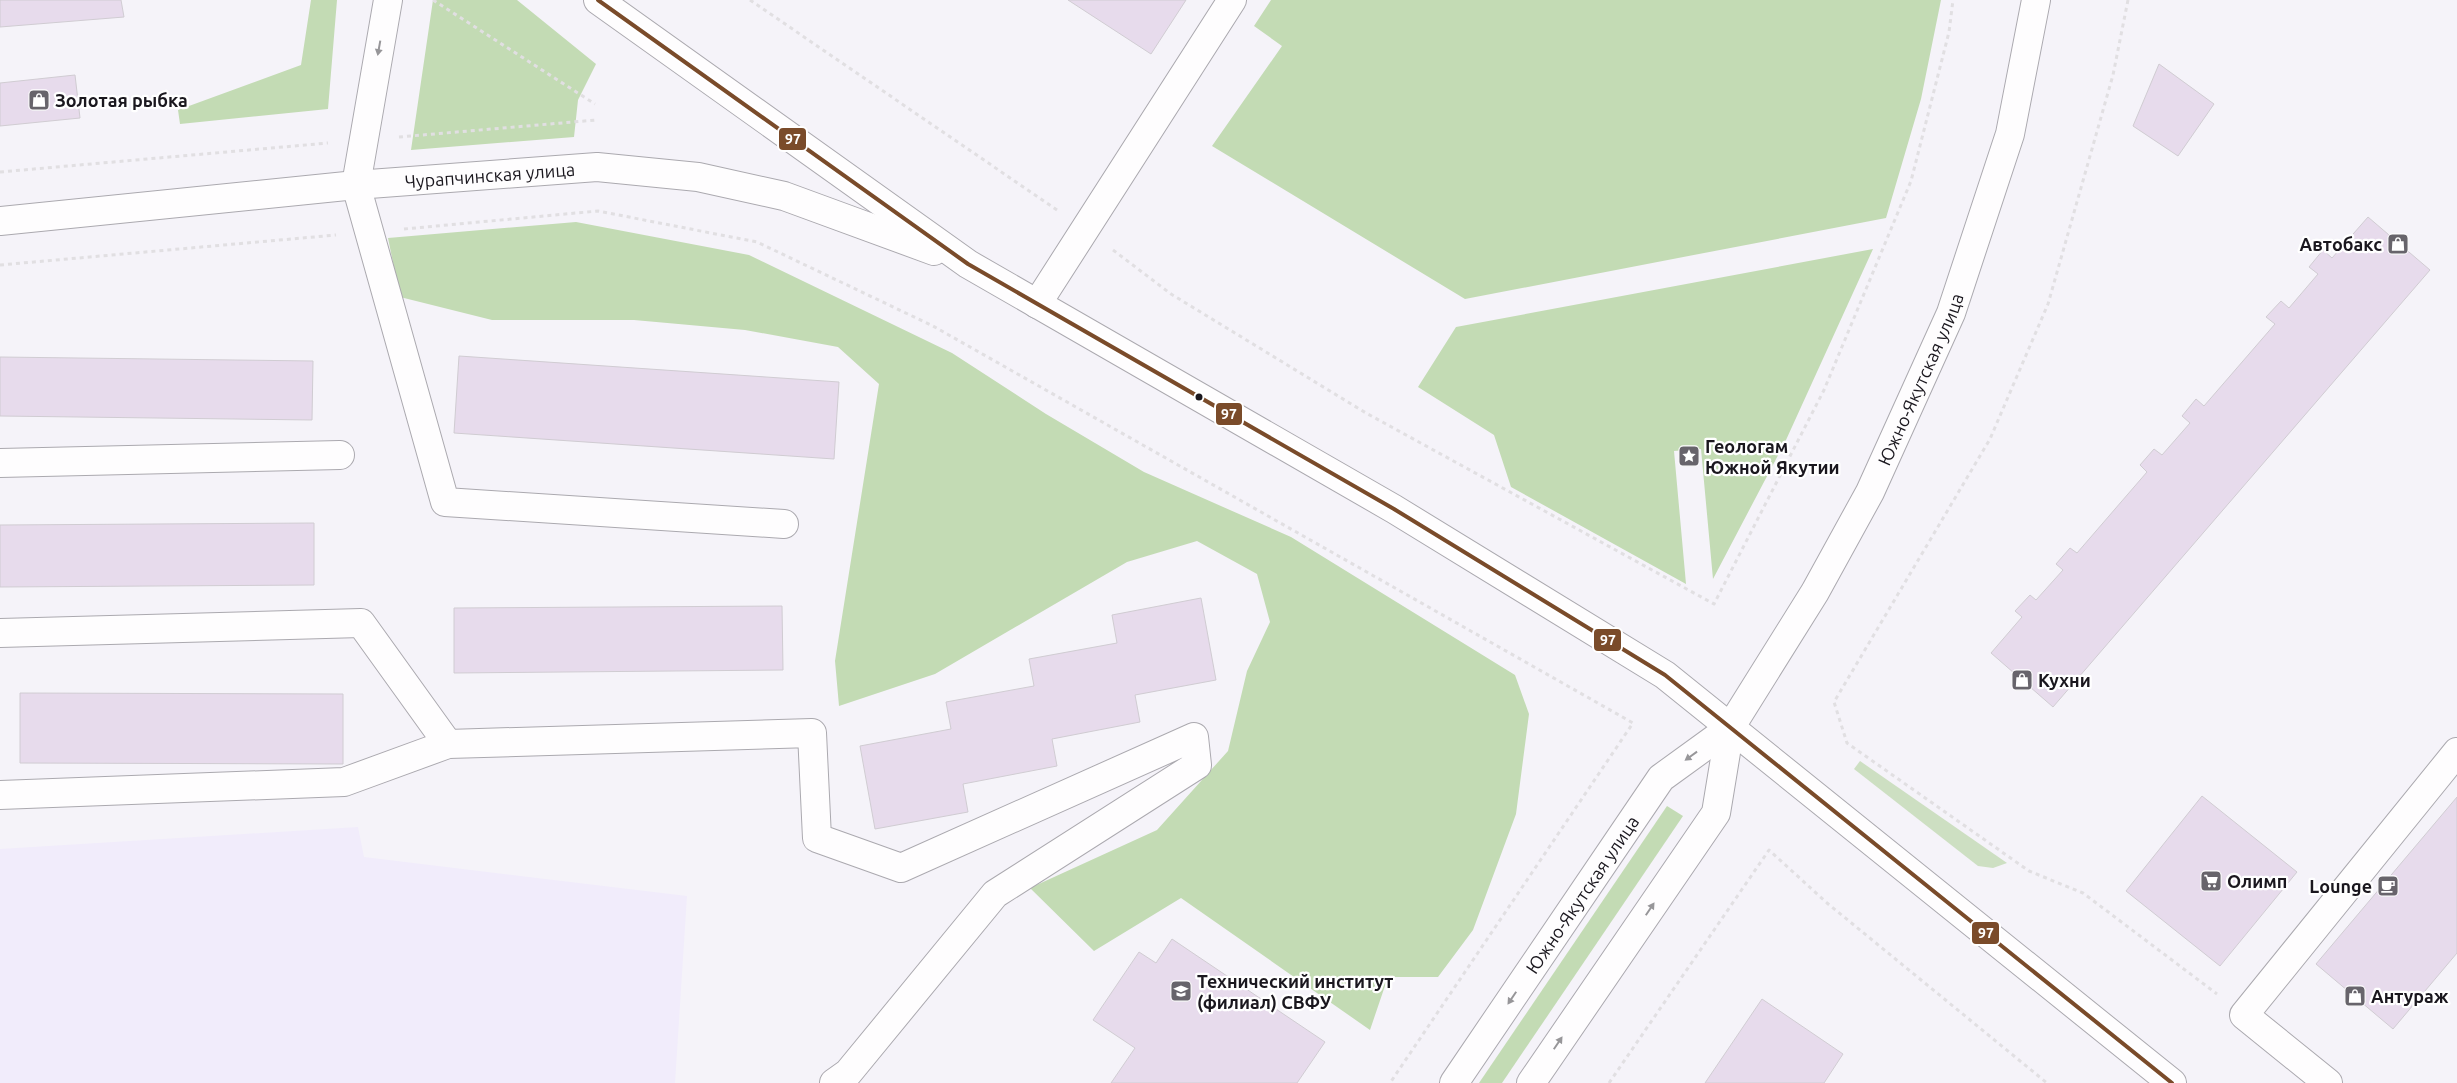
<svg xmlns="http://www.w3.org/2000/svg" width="2457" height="1083" font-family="Ubuntu,sans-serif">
  <rect width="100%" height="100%" fill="#f5f3f9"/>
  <polygon fill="#f1ecfb" points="358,827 364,857 687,896 675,1083 0,1083 0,849"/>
  <polygon fill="#cddfc2" points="1860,761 2007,863 1993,868 1978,866 1854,769"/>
  <g fill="#c3dbb4">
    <polygon points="311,0 337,0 328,109 180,124 178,110 301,65"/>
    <polygon points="433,0 517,0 596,64 578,100 574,137 411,150"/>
    <polygon points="1271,0 1941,0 1921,99 1886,218 1465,299 1212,146 1282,46 1254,26"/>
    <polygon points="576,222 749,255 952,353 1046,414 1144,472 1291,537 1515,675 1529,714 1516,814 1473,930 1438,977 1388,977 1370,1030 1181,898 1094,951 1030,888 1157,830 1228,751 1247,671 1270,622 1257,574 1197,541 1127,562 935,674 839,706 835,661 879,384 838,347 745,330 634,320 492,320 400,297 388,238"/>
    <polygon points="1873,249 1786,440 1713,579 1701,449 1674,451 1686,584 1511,487 1494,435 1418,387 1456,327"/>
    <polygon points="1667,806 1683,816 1502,1083 1479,1083"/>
  </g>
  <g fill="#e7dbec" stroke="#d0ccd2">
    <polygon points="0,0 121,0 124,17 0,27"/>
    <polygon points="1068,0 1186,0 1151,54"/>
    <polygon points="2159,64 2214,104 2178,156 2133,126"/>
    <polygon points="75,75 80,118 0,126 0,83"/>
    <polygon points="2368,217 2430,270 2053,707 1991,653 2022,617 2015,611 2030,595 2036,600 2063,570 2056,564 2070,548 2077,553 2147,472 2140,465 2154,449 2162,455 2190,423 2182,416 2196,399 2204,406 2275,324 2266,317 2281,301 2289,308 2318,274 2309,267 2323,250 2332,258"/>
    <polygon points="459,356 839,382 834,459 454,433"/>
    <polygon points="0,357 313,361 312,420 0,416"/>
    <polygon points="314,523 314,585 0,587 0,525"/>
    <polygon points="1201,598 1216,680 1135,695 1140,722 1052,739 1057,766 963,784 968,812 875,829 860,746 951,729 946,702 1034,686 1029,659 1117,643 1112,615"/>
    <polygon points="782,606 783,670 454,673 454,608"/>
    <polygon points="20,693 343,694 343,764 20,763"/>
    <polygon points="2202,796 2297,872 2220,966 2126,891"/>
    <polygon points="2457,797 2457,953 2393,1029 2316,964"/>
    <polygon points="1172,939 1325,1042 1297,1083 1111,1083 1135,1048 1093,1020 1139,952 1156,963"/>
    <polygon points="1762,999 1843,1054 1824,1083 1705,1083"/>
  </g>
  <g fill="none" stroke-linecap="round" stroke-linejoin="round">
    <g stroke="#aba9af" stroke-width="30">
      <g id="minor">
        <polyline points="388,0 356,185 445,502 784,524"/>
        <polyline points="598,0 968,264 1394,509 1665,675 2172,1083"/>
        <path id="s1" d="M0,221L356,185L597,167L698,177L784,196L934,251"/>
        <polyline points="1037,304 1232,0"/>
        <polyline points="0,463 340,455"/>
        <polyline points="0,633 361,623 448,744"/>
        <polyline points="0,795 344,782 448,744 812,733 817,838 901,868 1194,737 1197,765 995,894 848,1073 834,1083"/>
        <path id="s2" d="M1454,1083L1661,778L1730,728L1815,592L1870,492L1951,313L2010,134L2036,0"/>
        <polyline points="1531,1083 1716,813 1730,728"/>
        <polyline points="2328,1083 2244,1015 2457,752"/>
      </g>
    </g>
    <g stroke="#e1dfe2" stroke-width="3" stroke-dasharray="4 4" stroke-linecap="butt">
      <polyline points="433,0 595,104"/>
      <polyline points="750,0 1057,210"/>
      <polyline points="2128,0 2113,75 2048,304 1990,439 1834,702 1847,743 2029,871 2083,893 2217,994"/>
      <polyline points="399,137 596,120"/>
      <polyline points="0,172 328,143"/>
      <polyline points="404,229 598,211 757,242 933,326 1633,723 1390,1083"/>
      <polyline points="1113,250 1171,294 1366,413 1714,604 1824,390 1911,181 1949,32 1953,0"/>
      <polyline points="0,265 336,235"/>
      <polyline points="1609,1083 1769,850 1827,903 2047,1083"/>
    </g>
    <use href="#minor" stroke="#fefdfe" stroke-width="28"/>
    <g stroke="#fff" stroke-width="8">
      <polyline id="bus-1" points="598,0 968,264 1394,509 1665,675 2172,1083"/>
    </g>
    <use href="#bus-1" stroke="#7a4b2a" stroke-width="4"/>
  </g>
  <defs><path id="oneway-solid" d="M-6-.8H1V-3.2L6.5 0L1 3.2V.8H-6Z" transform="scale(1.25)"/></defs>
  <g fill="#979699">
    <use href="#oneway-solid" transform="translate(379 48) rotate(100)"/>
    <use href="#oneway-solid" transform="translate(1691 756) rotate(144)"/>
    <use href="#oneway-solid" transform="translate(1650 909) rotate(-56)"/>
    <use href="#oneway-solid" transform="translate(1512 998) rotate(124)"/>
    <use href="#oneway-solid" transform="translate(1558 1043) rotate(-56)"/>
  </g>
  <defs>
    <g id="shop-square" transform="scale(1.125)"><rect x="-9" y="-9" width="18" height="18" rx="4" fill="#67646b" stroke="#fff"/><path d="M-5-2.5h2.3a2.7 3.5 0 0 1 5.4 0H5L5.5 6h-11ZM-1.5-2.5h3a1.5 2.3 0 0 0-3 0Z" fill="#fff"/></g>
    <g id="sight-square" transform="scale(1.125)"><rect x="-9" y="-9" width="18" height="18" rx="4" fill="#67646b" stroke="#fff"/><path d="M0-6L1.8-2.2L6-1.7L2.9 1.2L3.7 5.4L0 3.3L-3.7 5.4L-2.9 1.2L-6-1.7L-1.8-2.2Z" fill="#fff"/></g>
    <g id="supermarket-square" transform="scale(1.125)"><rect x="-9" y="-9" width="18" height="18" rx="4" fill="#67646b" stroke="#fff"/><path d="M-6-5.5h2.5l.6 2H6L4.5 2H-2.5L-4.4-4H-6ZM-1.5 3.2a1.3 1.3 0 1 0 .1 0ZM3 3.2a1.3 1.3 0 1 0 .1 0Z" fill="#fff"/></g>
    <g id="cafe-square" transform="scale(1.125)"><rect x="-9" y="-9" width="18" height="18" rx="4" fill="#67646b" stroke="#fff"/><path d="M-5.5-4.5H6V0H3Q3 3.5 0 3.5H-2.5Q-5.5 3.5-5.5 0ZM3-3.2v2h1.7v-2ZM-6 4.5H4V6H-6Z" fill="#fff"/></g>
    <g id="university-square" transform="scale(1.125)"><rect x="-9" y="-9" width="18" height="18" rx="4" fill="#67646b" stroke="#fff"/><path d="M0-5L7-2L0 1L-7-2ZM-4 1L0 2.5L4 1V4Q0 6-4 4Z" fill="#fff"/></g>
  </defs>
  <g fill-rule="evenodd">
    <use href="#shop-square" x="39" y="100"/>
    <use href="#shop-square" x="2398" y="244"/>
    <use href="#sight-square" x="1689" y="456"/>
    <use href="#shop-square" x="2022" y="680"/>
    <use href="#supermarket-square" x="2211" y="881"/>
    <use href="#cafe-square" x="2388" y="886"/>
    <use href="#university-square" x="1181" y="991"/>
    <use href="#shop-square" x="2355" y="996"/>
  </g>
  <circle fill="#1a171e" stroke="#fff" stroke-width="2" cx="1199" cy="397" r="4.5"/>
  <g text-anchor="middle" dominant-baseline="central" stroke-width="4.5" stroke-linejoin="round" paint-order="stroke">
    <g font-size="18" font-weight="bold" fill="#1a171e" stroke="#fff" text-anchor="start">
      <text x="55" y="100">Золотая рыбка</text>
      <text x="2382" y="244" text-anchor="end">Автобакс</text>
      <text x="1705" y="446">Геологам<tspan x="1705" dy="21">Южной Якутии</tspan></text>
      <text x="2038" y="680">Кухни</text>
      <text x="2227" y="881">Олимп</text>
      <text x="2372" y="886" text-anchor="end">Lounge</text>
      <text x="1197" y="981">Технический институт<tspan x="1197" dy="21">(филиал) СВФУ</tspan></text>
      <text x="2371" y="996">Антураж</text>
    </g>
    <g font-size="18" fill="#1a171e" stroke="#fff">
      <text stroke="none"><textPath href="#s1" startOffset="492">Чурапчинская улица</textPath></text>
      <text stroke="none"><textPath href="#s2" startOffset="852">Южно-Якутская улица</textPath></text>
      <text stroke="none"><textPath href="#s2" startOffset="228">Южно-Якутская улица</textPath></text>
    </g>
  </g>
  <g stroke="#fff" stroke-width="2">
    <rect x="778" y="127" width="29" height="24" rx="5" fill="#7a4b2a"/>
    <rect x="1215" y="402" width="28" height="24" rx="5" fill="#7a4b2a"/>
    <rect x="1593" y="628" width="29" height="24" rx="5" fill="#7a4b2a"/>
    <rect x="1971" y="921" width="29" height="24" rx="5" fill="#7a4b2a"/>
  </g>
  <g font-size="14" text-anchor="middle" font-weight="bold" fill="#fff">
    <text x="793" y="144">97</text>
    <text x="1229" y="419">97</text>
    <text x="1608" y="645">97</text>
    <text x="1986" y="938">97</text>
  </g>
</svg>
